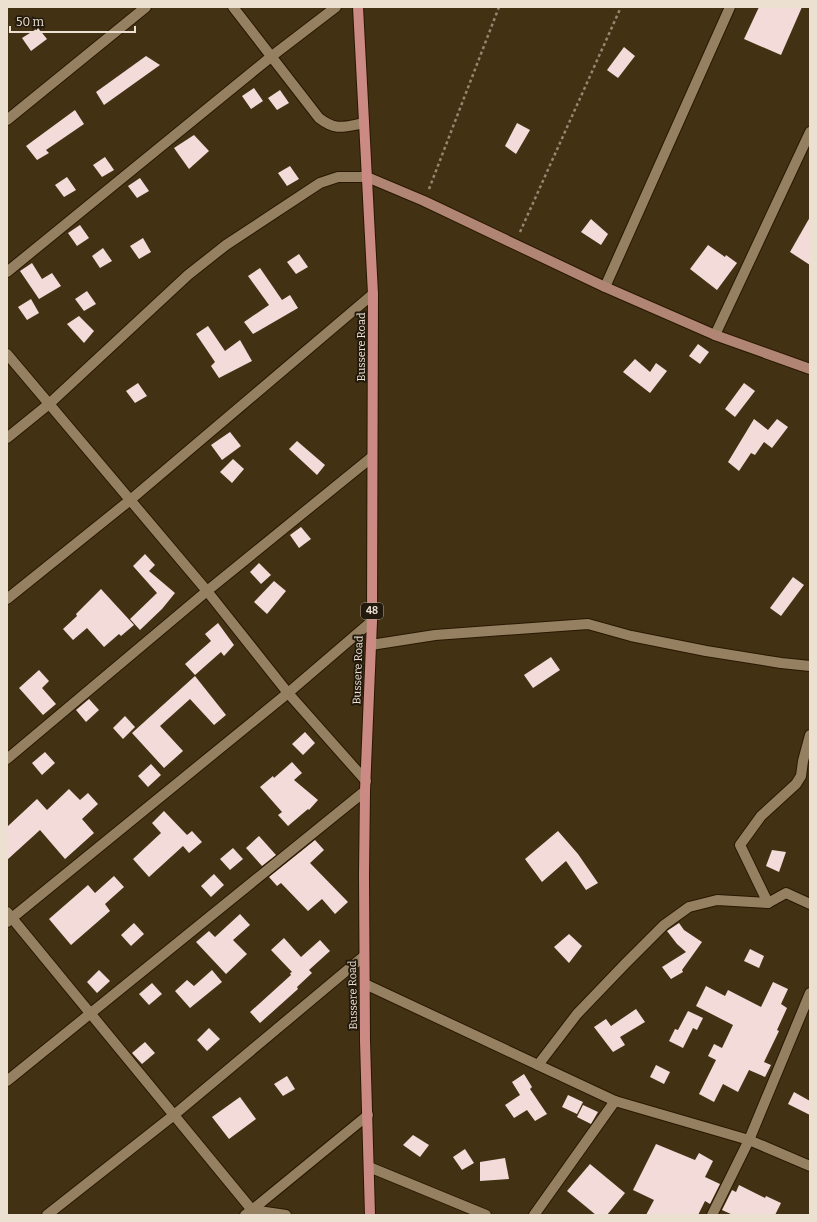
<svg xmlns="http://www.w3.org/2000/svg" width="817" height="1222" font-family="Bitter,serif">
  <rect width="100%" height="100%" fill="#433114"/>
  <g fill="#f3dbda">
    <polygon points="759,7 802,7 781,55 744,39"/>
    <polygon points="38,28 47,39 31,51 22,38"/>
    <polygon points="624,47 635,56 618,78 607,70"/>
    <polygon points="146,56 160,65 104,105 96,92"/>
    <polygon points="254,88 263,101 251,109 242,96"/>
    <polygon points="280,90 289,103 277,110 268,98"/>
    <polygon points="75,110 84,124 46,150 49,153 37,160 26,146"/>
    <polygon points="517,123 530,130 516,154 505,146"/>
    <polygon points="194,135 209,151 189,169 174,148"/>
    <polygon points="105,157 114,170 102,177 93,165"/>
    <polygon points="290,166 299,179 287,186 278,173"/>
    <polygon points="67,177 76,190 64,197 55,185"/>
    <polygon points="140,178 149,191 137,198 128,186"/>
    <polygon points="810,217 810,265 790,252"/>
    <polygon points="591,219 608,234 601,245 581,232"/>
    <polygon points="80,225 89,238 77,246 68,233"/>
    <polygon points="143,238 151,252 139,259 130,246"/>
    <polygon points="708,245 725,257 726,255 737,263 717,290 690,269"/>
    <polygon points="103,248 112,261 100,268 92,256"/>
    <polygon points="299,254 308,267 296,274 287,262"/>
    <polygon points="32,263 42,279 52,273 61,286 39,299 20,271"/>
    <polygon points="260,268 282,300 290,295 298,308 253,334 244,322 269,305 248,276"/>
    <polygon points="87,291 96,304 84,311 75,299"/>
    <polygon points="31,299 39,313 27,320 18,307"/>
    <polygon points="79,316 94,331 84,343 67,324"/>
    <polygon points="208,326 225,351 240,340 252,361 219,378 211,366 215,362 196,334"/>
    <polygon points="698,344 709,352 700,364 689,356"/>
    <polygon points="635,359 650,372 656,363 667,371 650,393 623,372"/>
    <polygon points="138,383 147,396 135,403 126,391"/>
    <polygon points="744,383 755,391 735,417 725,409"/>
    <polygon points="754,419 768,430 777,419 788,427 772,448 764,442 755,455 751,453 739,471 728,462"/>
    <polygon points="230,432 241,446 222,460 211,445"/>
    <polygon points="297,441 325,465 317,475 289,449"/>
    <polygon points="233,459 244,469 232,483 220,472"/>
    <polygon points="301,527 311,539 299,548 290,535"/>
    <polygon points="145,554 155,565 149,571 175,593 162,609 140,630 130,619 157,593 133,566"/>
    <polygon points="259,563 271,575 261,584 250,572"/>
    <polygon points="793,577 804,585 781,616 770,608"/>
    <polygon points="274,581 286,591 267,614 254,602"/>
    <polygon points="101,589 134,625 121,636 119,634 104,647 87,628 73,640 63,629 77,616 76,614"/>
    <polygon points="218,623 234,645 224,656 221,652 195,675 185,664 211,641 205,634"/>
    <polygon points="551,657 560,670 533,688 524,675"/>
    <polygon points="39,670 49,681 42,688 56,704 43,715 19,688"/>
    <polygon points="195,676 226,715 214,725 190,699 160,726 183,751 164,768 132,733"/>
    <polygon points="89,699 99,710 86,722 76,710"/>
    <polygon points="125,716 135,727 123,739 113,728"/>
    <polygon points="305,732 315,743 303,755 292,744"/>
    <polygon points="45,752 55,763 42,775 32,763"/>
    <polygon points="292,762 302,773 294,780 318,800 309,810 308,809 288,826 278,815 282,812 260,787 273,776 274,778"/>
    <polygon points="151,764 161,775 148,787 138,776"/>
    <polygon points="69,789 80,800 88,793 98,804 82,819 94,833 65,859 40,830 7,860 7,827 37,799 47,810"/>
    <polygon points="164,811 187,835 192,831 202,842 189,853 183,846 149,877 133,859 161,833 152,823"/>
    <polygon points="558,831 578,854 598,883 586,890 566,861 542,882 525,859"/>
    <polygon points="259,836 276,855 262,866 246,848"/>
    <polygon points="315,840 324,850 310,863 348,902 335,914 322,899 308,911 281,883 277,886 269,877"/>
    <polygon points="233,848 243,859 230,870 220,859"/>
    <polygon points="772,850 786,852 779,872 766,866"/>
    <polygon points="214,874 224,885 211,897 201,886"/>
    <polygon points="114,876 124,887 105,904 110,911 71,945 49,919 88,885 95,893"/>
    <polygon points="240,914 250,925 233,940 247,954 226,974 196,942 209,931 215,937"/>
    <polygon points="134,923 144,934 131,946 121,935"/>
    <polygon points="679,923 684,930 702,942 682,970 683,972 671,979 662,967 686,952 677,944 667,931"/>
    <polygon points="569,934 582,946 569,963 554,947"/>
    <polygon points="284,938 301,957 320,940 330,951 309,970 312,973 297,987 298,989 260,1023 250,1012 291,975 290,973 292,972 271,950"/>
    <polygon points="750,949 764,956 759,968 744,961"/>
    <polygon points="99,970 110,981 97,993 87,982"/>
    <polygon points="212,970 222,982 190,1008 175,991 187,980 194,986"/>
    <polygon points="773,982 788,989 781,1004 787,1008 777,1030 779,1031 764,1062 771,1065 765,1077 749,1070 738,1092 723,1084 714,1102 699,1094 716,1060 708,1056 714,1044 722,1048 733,1025 696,1006 706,986 725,996 728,990 761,1007"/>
    <polygon points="152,983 162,994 149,1005 139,994"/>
    <polygon points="636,1009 645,1022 620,1037 625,1045 613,1052 594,1027 606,1019 611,1026"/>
    <polygon points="688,1011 703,1018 697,1030 693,1028 683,1048 669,1041 675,1029 678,1030"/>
    <polygon points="209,1028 220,1039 207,1051 197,1040"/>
    <polygon points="145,1042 155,1053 142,1064 132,1053"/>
    <polygon points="656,1065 670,1072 664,1084 650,1077"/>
    <polygon points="524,1074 532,1087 530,1089 547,1114 535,1121 527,1110 514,1118 505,1105 526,1091 520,1095 512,1082"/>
    <polygon points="287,1076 295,1089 283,1096 274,1084"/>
    <polygon points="794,1092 810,1101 810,1115 788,1104"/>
    <polygon points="568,1095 583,1102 577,1114 562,1107"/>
    <polygon points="240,1097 256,1119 229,1139 212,1117"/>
    <polygon points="583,1105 598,1112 591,1124 577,1117"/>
    <polygon points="413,1135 429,1145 420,1157 403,1145"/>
    <polygon points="656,1144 695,1160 699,1153 713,1161 705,1177 720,1184 710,1204 705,1201 698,1215 646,1215 654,1200 633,1190"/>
    <polygon points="465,1149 474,1163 462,1170 453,1157"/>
    <polygon points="505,1158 509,1179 480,1181 480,1162"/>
    <polygon points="590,1164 625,1193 607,1215 596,1215 567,1191"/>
    <polygon points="739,1185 765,1198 766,1196 781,1203 775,1215 733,1215 722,1210 732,1190 736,1192"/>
  </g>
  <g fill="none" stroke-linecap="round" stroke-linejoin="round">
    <g stroke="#291800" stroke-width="12">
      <g id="street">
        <path d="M233,7L319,118C336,131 343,127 364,123"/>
        <polyline points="7,120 146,7"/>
        <polyline points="7,272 272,56 336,7"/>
        <polyline points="605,287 730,7"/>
        <polyline points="715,335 810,132"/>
        <polyline points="7,354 207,591 288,693 366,781"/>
        <polyline points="7,438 49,404 188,275 226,245 320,183 338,177 367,177"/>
        <polyline points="7,599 129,501 373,294"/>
        <polyline points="371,645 435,635 588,624 631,636 706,651 781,663 810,666"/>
        <polyline points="7,759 207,591 372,457"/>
        <polyline points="768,903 740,845 761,816 796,784 801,776 803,761 810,735"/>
        <polyline points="7,912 252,1210 368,1115"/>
        <polyline points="7,922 288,693 372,621"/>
        <polyline points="365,984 615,1101"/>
        <polyline points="538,1065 577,1014 625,964 664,925 689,907 717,900 768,903 786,893 810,904"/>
        <polyline points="7,1081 365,791"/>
        <polyline points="369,1167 486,1215"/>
        <polyline points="47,1215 174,1115 364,956"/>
        <polyline points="245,1215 252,1210 286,1215"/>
        <polyline points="534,1215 615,1101 749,1140 810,1166"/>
        <polyline points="712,1215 749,1140 810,993"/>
      </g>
    </g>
    <g stroke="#291800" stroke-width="12">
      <polyline id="secondary" points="367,177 424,201 605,287 715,335 810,369"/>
    </g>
    <g stroke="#291800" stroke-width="12">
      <polyline id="primary" points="358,7 373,294 372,621 365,791 364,875 365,1041 370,1215"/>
    </g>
    <g stroke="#968771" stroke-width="2.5" stroke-dasharray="3 3" stroke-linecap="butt">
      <polyline points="429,189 499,7"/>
      <polyline points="520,232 621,7"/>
    </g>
    <use href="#street" stroke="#958062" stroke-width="10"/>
    <use href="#secondary" stroke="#b18573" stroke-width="10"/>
    <use href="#primary" stroke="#cc8a84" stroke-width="10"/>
  </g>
  <g text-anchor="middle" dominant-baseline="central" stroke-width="4" stroke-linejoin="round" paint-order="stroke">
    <rect fill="#231a0e" stroke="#b0a596" stroke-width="1" x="361" y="603" width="22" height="16" rx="3"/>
    <g font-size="10" font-weight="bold" fill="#ece1d1">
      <text x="372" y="611">48</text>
    </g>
    <g font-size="11" fill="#ece1d1" stroke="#231a0e">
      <text transform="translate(361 347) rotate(-90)">Bussere Road</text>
      <text transform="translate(358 670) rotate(-88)">Bussere Road</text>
      <text transform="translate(353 995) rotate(-91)">Bussere Road</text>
    </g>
  </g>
  <rect width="817" height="1222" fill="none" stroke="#ece1d1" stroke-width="16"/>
  <path d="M10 26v6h125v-6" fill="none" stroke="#ece1d1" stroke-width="2"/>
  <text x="16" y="26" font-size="12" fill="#ece1d1" stroke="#231a0e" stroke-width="3" paint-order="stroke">50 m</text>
</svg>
